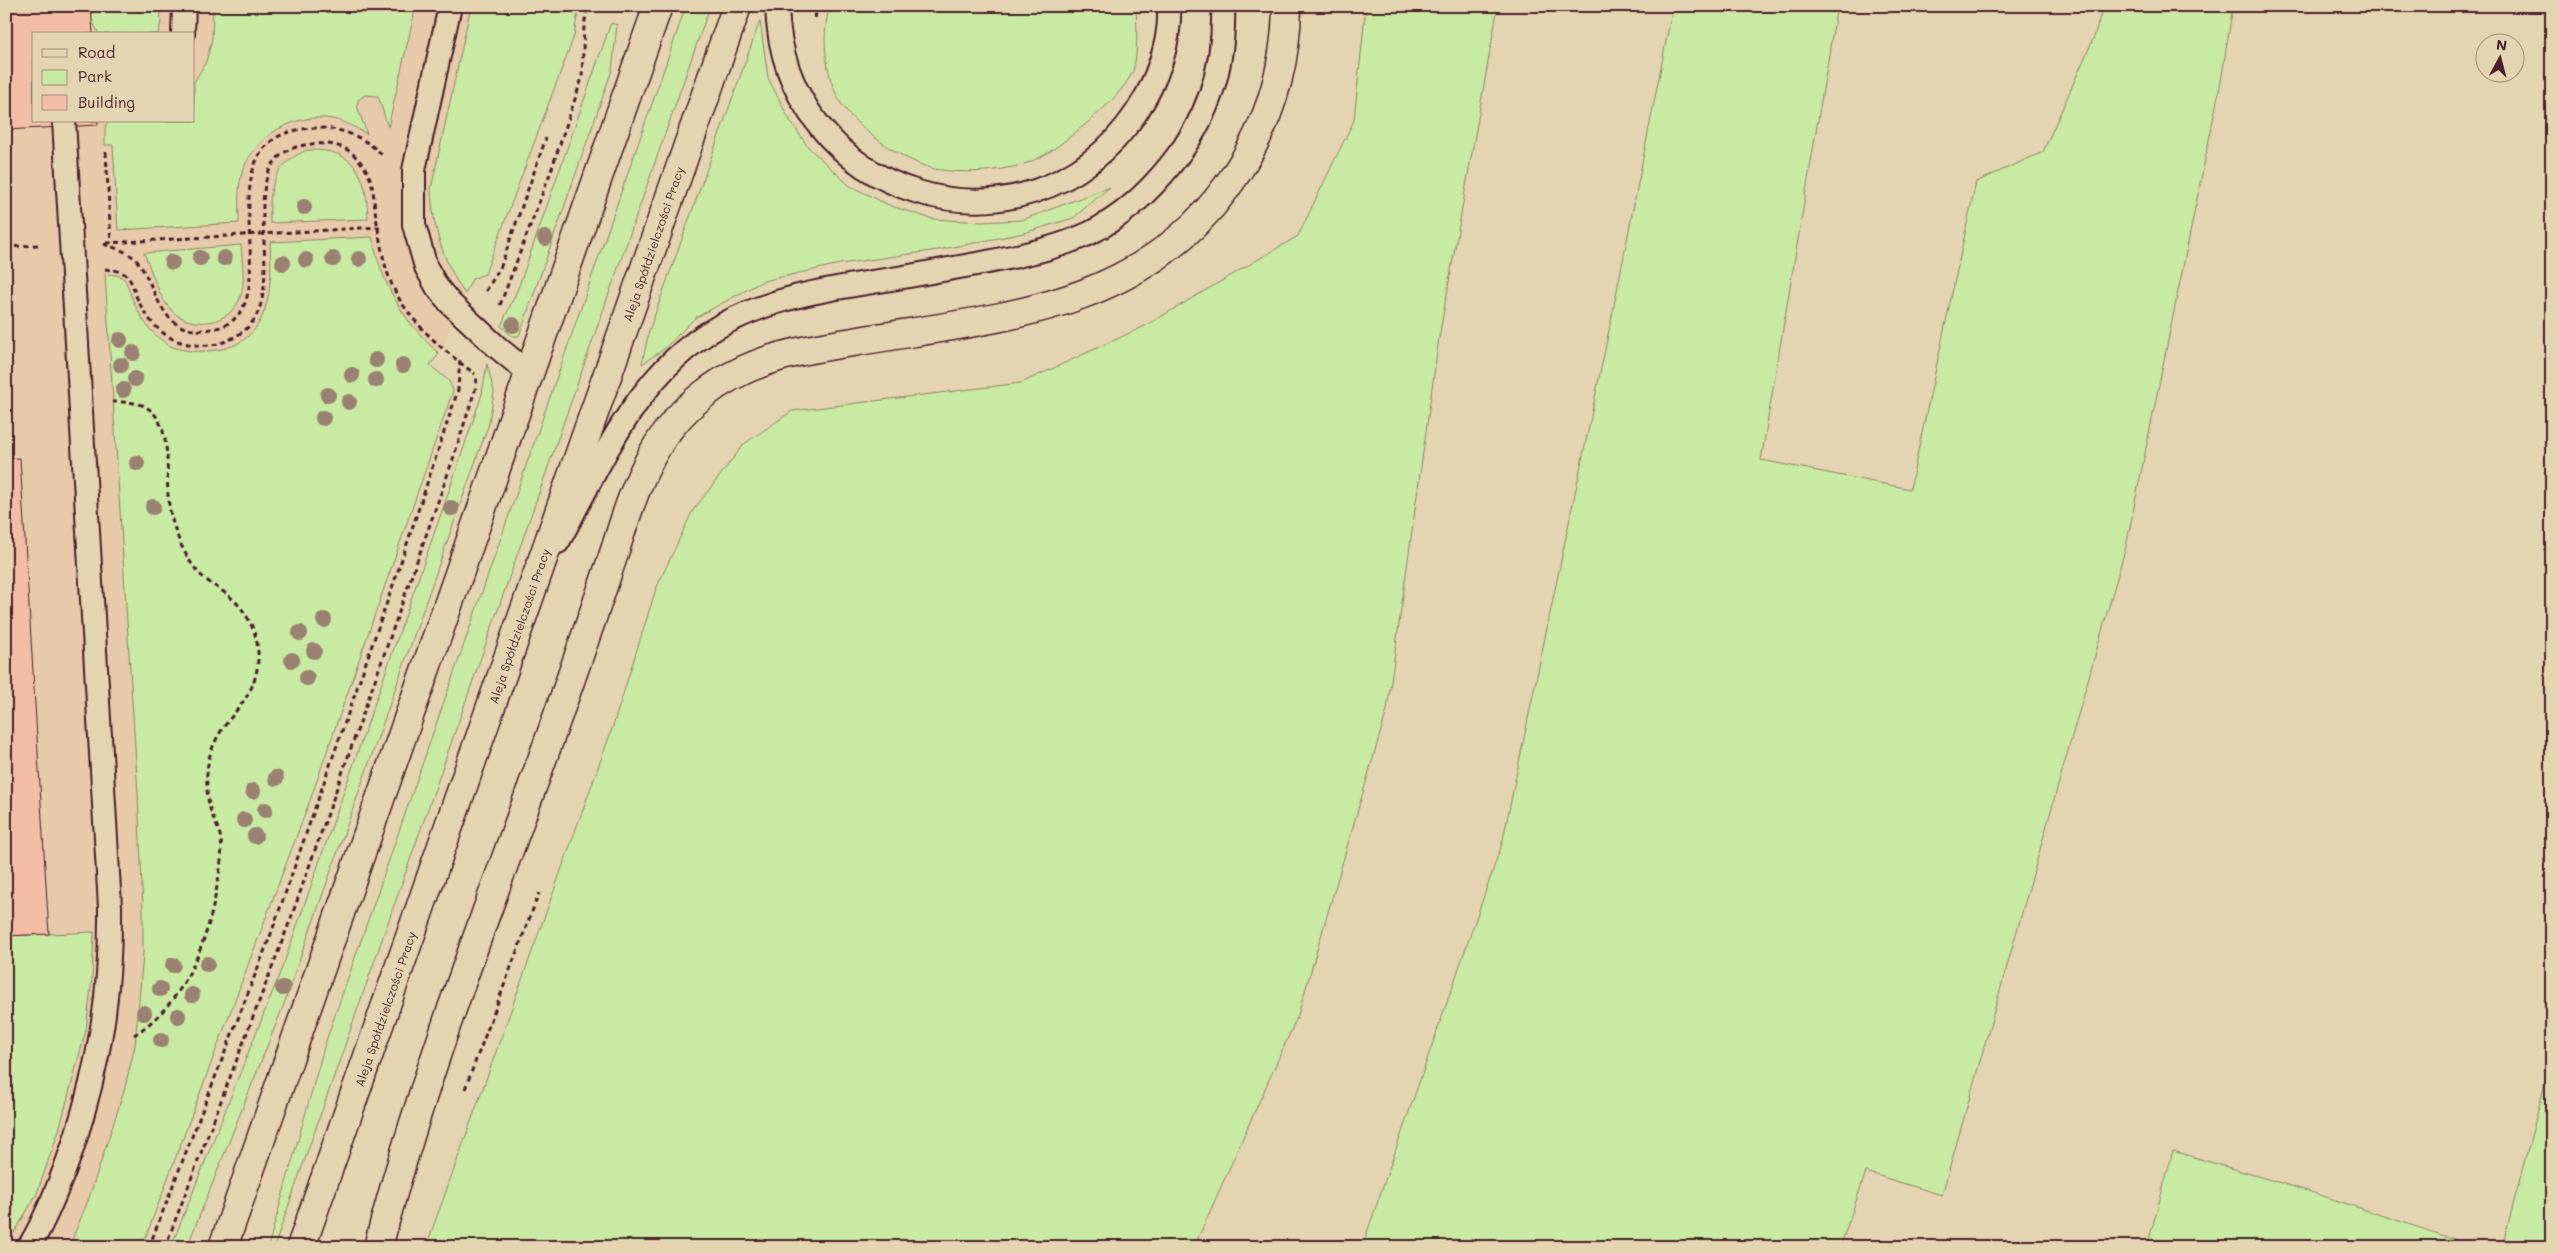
<svg xmlns="http://www.w3.org/2000/svg" width="2558" height="1253" font-family="Mali,sans-serif">
  <rect width="100%" height="100%" fill="#e5d4b1"/>
  <filter id="ink" filterUnits="userSpaceOnUse"><feTurbulence type="fractalNoise" baseFrequency=".02" numOctaves="2"/><feDisplacementMap in="SourceGraphic" scale="10" xChannelSelector="R" yChannelSelector="G"/><feConvolveMatrix kernelMatrix="1 2 1 2 8 2 1 2 1" color-interpolation-filters="sRGB"/></filter>
  <g filter="url(#ink)">
    <path fill="#e6caaa" fill-rule="evenodd" d="M6,6H579L574,36L485,274L472,279L439,354L430,365L449,381L453,391L392,559L309,803L143,1247H6ZM34,34H194V121H34Z"/>
    <g fill="#c9eaa3" stroke="#8a8467">
      <polygon points="91,6 160,6 161,22 158,34 99,34 92,21"/>
      <path d="M213,6H416L388,127L378,96L365,95L358,100L357,106L367,134C356,128 345,121 332,119C296,112 255,136 243,170C237,187 239,205 239,223L118,230L113,145H105V128L108,121H194V82L206,62L212,40Z"/>
      <path d="M471,6H579L574,36L485,274L472,279L465,294C443,261 433,229 431,189Z"/>
      <polygon points="686,6 710,6 274,1247 268,1247 325,1044"/>
      <path d="M830,6H1136C1137,22 1138,56 1133,71C1125,90 1098,114 1082,127C1065,141 1044,159 1021,165C994,172 963,174 935,169C904,162 853,127 838,98C825,72 821,34 830,6Z"/>
      <polygon points="1366,6 1498,6 1439,338 1387,710 1298,1015 1194,1247 426,1247 613,726 656,589 692,512 744,444 792,411 1021,383 1145,326 1298,236 1354,120"/>
      <polygon points="1673,6 1837,6 1761,460 1910,489 1976,182 2043,152 2094,37 2103,6 2233,6 2221,81 2126,546 1942,1195 1866,1172 1840,1247 1362,1247 1502,844 1612,316"/>
      <polygon points="760,21 768,78 789,119 808,147 850,186 891,206 932,219 982,222 1022,220 1110,187 1073,218 1024,233 938,250 840,264 763,281 695,318 664,349 642,364 649,331"/>
      <polygon points="611,23 617,25 612,70 519,336 512,336 501,326 519,286"/>
      <path d="M307,150C356,148 367,176 368,219L270,223C269,188 272,165 307,150Z"/>
      <path d="M372,237C383,287 402,319 439,354L430,365L449,381L453,391L309,803L142,1247H69L89,1198L124,1091L135,1046L143,954V910L138,794L105,274C111,275 119,274 124,279C127,282 129,291 131,296C139,315 149,333 167,344C177,351 195,352 207,351C270,348 273,291 270,242Z"/>
      <path d="M241,245C242,262 246,282 240,298C230,325 192,330 172,311C158,297 152,271 144,253Z"/>
      <polygon points="487,364 494,392 489,423 284,1004 187,1247 171,1247 284,963 449,491 482,394"/>
      <polygon points="94,932 92,978 86,1030 59,1130 37,1193 6,1247 6,936"/>
      <polygon points="2552,1057 2552,1247 2502,1247"/>
      <polygon points="2173,1151 2311,1192 2478,1247 2147,1247"/>
      <polygon points="2022,1238 2059,1247 2019,1247"/>
    </g>
    <g fill="#f3bda5" stroke="#4a1f2b">
      <polygon points="6,6 91,6 93,34 34,34 34,121 98,121 98,125 6,130"/>
      <polygon points="20,458 49,934 6,936 6,459"/>
    </g>
    <g fill="none" stroke-linecap="round" stroke-linejoin="round">
      <g stroke="#4a1f2b" stroke-width="26">
        <g id="lane">
          <polyline points="450,6 414,170 414,225 426,267 437,287 450,303 498,348 529,373"/>
          <path d="M777,6C782,198 1027,274 1136,113C1156,83 1171,43 1169,6"/>
          <polyline points="183,34 184,6"/>
          <path d="M558,542C601,464 637,372 718,327C775,295 836,288 898,278C926,273 954,268 982,263C1018,256 1056,249 1090,233C1122,217 1150,191 1172,163C1209,118 1225,64 1223,6"/>
          <path d="M29,1247C48,1215 61,1181 73,1146C100,1063 111,994 110,907L64,121"/>
        </g>
      </g>
      <g stroke="#4a1f2b" stroke-width="31">
        <path id="street" d="M378,1247C424,1072 491,902 552,732C571,678 590,625 608,571C620,537 629,500 646,467C659,439 678,414 703,395C747,360 799,350 853,342C992,318 1136,312 1226,188C1266,134 1286,73 1287,6"/>
      </g>
      <g stroke="#4a1f2b" stroke-width="31">
        <g id="secondary">
          <polyline points="223,1247 658,6"/>
          <polyline points="301,1247 737,6"/>
        </g>
      </g>
      <g stroke="#4a1f2b" stroke-width="3" stroke-dasharray="5 4" stroke-linecap="butt">
        <polyline points="815,18 817,6"/>
        <polyline points="106,152 111,243"/>
        <polyline points="106,243 380,227"/>
        <path d="M104,244C115,248 130,252 137,261C158,288 159,333 203,330C310,325 182,132 315,128C340,127 367,138 383,156"/>
        <polyline points="6,247 38,245"/>
        <path d="M105,269C110,270 119,270 123,273C132,278 133,289 137,298C152,331 175,348 211,345C223,344 236,337 245,330C297,285 219,152 312,144C326,143 343,144 354,155C376,177 372,190 376,217C380,239 383,266 393,287C409,322 444,351 475,374"/>
        <polyline points="486,291 501,266 546,138"/>
        <polyline points="500,305 551,171 582,78 584,25 588,6"/>
        <path d="M112,402C122,402 133,402 142,405C173,418 166,469 168,495C169,508 172,522 177,535C182,548 189,561 197,571C206,582 220,588 230,597C246,610 257,631 258,652C260,705 220,713 209,759C206,773 206,790 209,804C211,816 219,827 221,840C223,857 219,875 216,892C206,947 183,1004 134,1035"/>
        <polyline points="465,1089 539,893"/>
        <polyline points="149,1247 271,934 401,562 458,390 460,357"/>
        <polyline points="165,1247 291,918 453,459 476,387 477,375"/>
      </g>
      <use href="#lane" stroke="#e5d4b1" stroke-width="22"/>
      <use href="#street" stroke="#e5d4b1" stroke-width="28"/>
      <use href="#secondary" stroke="#e5d4b1" stroke-width="28"/>
    </g>
    <g fill="#9a8171">
      <circle cx="304" cy="207" r="8"/>
      <circle cx="545" cy="238" r="8"/>
      <circle cx="200" cy="258" r="8"/>
      <circle cx="224" cy="258" r="8"/>
      <circle cx="333" cy="259" r="8"/>
      <circle cx="359" cy="259" r="8"/>
      <circle cx="306" cy="260" r="8"/>
      <circle cx="172" cy="262" r="8"/>
      <circle cx="283" cy="263" r="8"/>
      <circle cx="513" cy="325" r="8"/>
      <circle cx="120" cy="340" r="8"/>
      <circle cx="133" cy="353" r="8"/>
      <circle cx="376" cy="360" r="8"/>
      <circle cx="121" cy="365" r="8"/>
      <circle cx="403" cy="365" r="8"/>
      <circle cx="352" cy="375" r="8"/>
      <circle cx="135" cy="379" r="8"/>
      <circle cx="376" cy="380" r="8"/>
      <circle cx="123" cy="390" r="8"/>
      <circle cx="328" cy="395" r="8"/>
      <circle cx="349" cy="402" r="8"/>
      <circle cx="323" cy="418" r="8"/>
      <circle cx="137" cy="463" r="8"/>
      <circle cx="153" cy="507" r="8"/>
      <circle cx="451" cy="508" r="8"/>
      <circle cx="324" cy="620" r="8"/>
      <circle cx="300" cy="633" r="8"/>
      <circle cx="314" cy="651" r="8"/>
      <circle cx="292" cy="660" r="8"/>
      <circle cx="307" cy="678" r="8"/>
      <circle cx="276" cy="778" r="8"/>
      <circle cx="253" cy="791" r="8"/>
      <circle cx="265" cy="810" r="8"/>
      <circle cx="244" cy="820" r="8"/>
      <circle cx="255" cy="836" r="8"/>
      <circle cx="207" cy="964" r="8"/>
      <circle cx="173" cy="965" r="8"/>
      <circle cx="283" cy="988" r="8"/>
      <circle cx="160" cy="989" r="8"/>
      <circle cx="192" cy="995" r="8"/>
      <circle cx="144" cy="1013" r="8"/>
      <circle cx="178" cy="1016" r="8"/>
      <circle cx="161" cy="1040" r="8"/>
    </g>
  </g>
  <g text-anchor="middle" dominant-baseline="central" stroke-width="5" stroke-linejoin="round" paint-order="stroke">
    <g font-size="12" fill="#4a1f2b" stroke="#e5d4b1">
      <text transform="translate(653 244) rotate(-71)">Aleja Spółdzielczości Pracy</text>
      <text transform="translate(519 626) rotate(-71)">Aleja Spółdzielczości Pracy</text>
      <text transform="translate(385 1009) rotate(-71)">Aleja Spółdzielczości Pracy</text>
    </g>
  </g>
  <rect width="2558" height="1253" fill="none" stroke="#e5d4b1" stroke-width="25"/>
  <rect x="12" y="12" width="2533" height="1228" fill="none" stroke="#4a1f2b" stroke-width="2" filter="url(#ink)"/>
  <rect x="32" y="32" width="162" height="90" fill="#e5d4b1" stroke="#a78c7b"/>
  <rect x="42" y="49" width="25" height="8" fill="#e5d4b1" stroke="#a78c7b"/>
  <text x="78" y="58" font-size="15" fill="#4a1f2b">Road</text>
  <rect x="42" y="70" width="25" height="15" fill="#c9eaa3" stroke="#a78c7b"/>
  <text x="78" y="82" font-size="15" fill="#4a1f2b">Park</text>
  <rect x="42" y="95" width="25" height="15" fill="#f3bda5" stroke="#a78c7b"/>
  <text x="78" y="108" font-size="15" fill="#4a1f2b">Building</text>
  <g transform="translate(2500 58) rotate(7)"><circle r="24" fill="#e5d4b1" stroke="#a78c7b"/>
  <path d="M0-4L9 19L0 12L-9 19Z" fill="#4a1f2b"/>
  <text y="-8" font-size="14" font-weight="bold" text-anchor="middle" fill="#4a1f2b">N</text>
  </g>
</svg>
